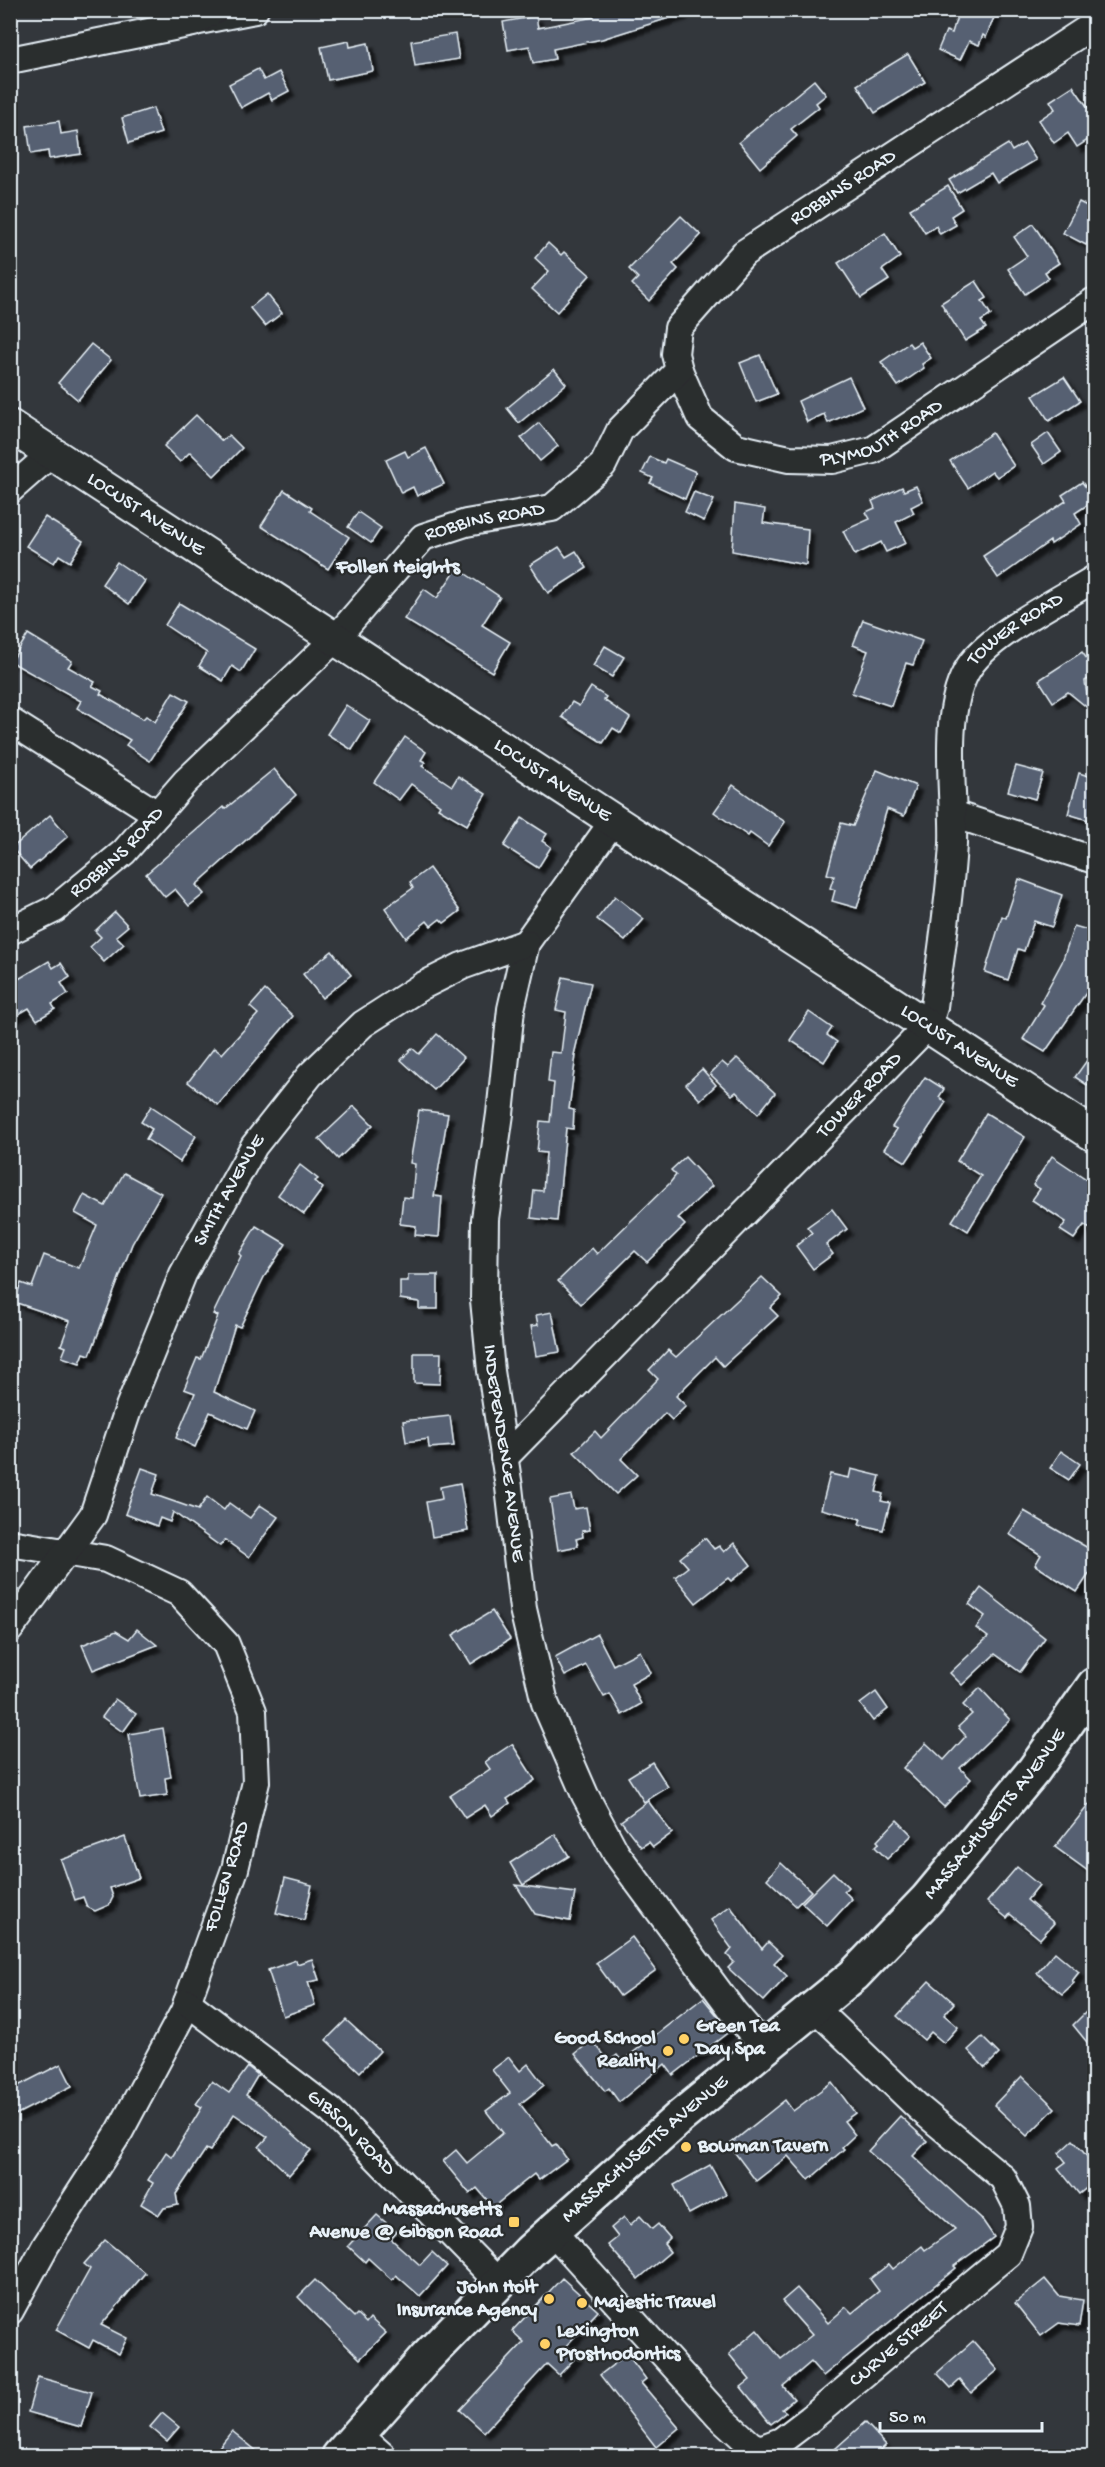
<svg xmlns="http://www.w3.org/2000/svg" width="1105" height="2467" font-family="'Gochi Hand',sans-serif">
  <defs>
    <filter id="shadow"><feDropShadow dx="5.5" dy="5.5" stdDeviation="1.5" flood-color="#0009"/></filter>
  </defs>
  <rect width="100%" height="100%" fill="#33373c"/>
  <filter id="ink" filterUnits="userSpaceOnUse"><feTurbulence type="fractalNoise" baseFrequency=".0167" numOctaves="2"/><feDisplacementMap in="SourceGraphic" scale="12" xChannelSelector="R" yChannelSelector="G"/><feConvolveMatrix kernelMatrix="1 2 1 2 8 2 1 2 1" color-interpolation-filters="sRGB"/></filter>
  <g filter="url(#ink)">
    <g fill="#566172" stroke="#e8f1f8" stroke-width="1.5" filter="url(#shadow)">
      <polygon points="592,10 681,10 682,14 602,39 553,49 555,59 533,63 529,46 508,50 503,22 536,16 538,28 594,17"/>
      <polygon points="959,10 997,10 986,37 983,35 979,45 969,41 960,60 938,50 946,31 952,33"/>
      <polygon points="455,34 459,59 415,66 411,41"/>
      <polygon points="349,41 350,47 368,43 373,71 328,80 321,47"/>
      <polygon points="908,54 925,82 875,113 857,85"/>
      <polygon points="258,69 264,80 279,72 289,91 272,100 268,93 241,108 229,84"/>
      <polygon points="814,80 826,95 816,103 819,107 791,129 797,136 760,168 739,142"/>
      <polygon points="1073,86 1095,118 1095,135 1077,147 1068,133 1054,143 1039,120 1055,109 1050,101"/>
      <polygon points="153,108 161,133 129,143 122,118"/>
      <polygon points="59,121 61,134 78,131 81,154 49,159 48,151 31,154 27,126"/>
      <polygon points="1025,143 1036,160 997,183 991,173 957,193 949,180 1008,144 1012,151"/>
      <polygon points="948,186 962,209 951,216 956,225 940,234 936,226 925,233 910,209"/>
      <polygon points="1079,202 1095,210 1095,229 1086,245 1063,233"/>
      <polygon points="681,216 701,235 673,264 678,269 649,301 632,284 638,278 629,269"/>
      <polygon points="1033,224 1059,263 1045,272 1049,278 1025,294 1008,269 1027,256 1014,237"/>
      <polygon points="885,233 900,257 882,270 889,280 861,298 838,263"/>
      <polygon points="548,243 561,255 564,252 590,275 557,312 532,289 549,271 535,258"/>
      <polygon points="976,281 987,298 982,301 991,315 981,321 986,328 965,341 941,303"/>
      <polygon points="267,294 282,313 265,326 250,308"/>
      <polygon points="920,342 931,358 922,364 924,368 898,386 881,362 909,343 912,347"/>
      <polygon points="91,344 111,360 78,400 58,383"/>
      <polygon points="760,355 777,394 756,402 740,363"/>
      <polygon points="554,369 566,384 519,423 507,408"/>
      <polygon points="849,377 863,407 828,423 824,414 807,422 798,401"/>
      <polygon points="1064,377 1080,401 1049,421 1033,396"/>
      <polygon points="196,415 222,441 229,435 242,448 214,476 190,452 180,462 164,446"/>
      <polygon points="539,423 558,446 540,461 521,438"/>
      <polygon points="992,433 1014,466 997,477 992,471 968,488 950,461"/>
      <polygon points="1048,433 1061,452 1044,464 1031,445"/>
      <polygon points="426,448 444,484 417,496 413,487 401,493 386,460 405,451 408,457"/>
      <polygon points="650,457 664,463 666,459 696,472 685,499 650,483 653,478 642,473"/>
      <polygon points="1082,482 1095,500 1075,513 1081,524 1051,544 1050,541 998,578 983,556 1066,501 1062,495"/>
      <polygon points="916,486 923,501 911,507 914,513 896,522 906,543 886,552 881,542 855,555 843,531 870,519 866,512 875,508 872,501 902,487 904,491"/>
      <polygon points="284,490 312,508 310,511 349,537 328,569 261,526"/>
      <polygon points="694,492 714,500 704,521 685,512"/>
      <polygon points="735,504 765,509 763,523 808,529 806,565 732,551"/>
      <polygon points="358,512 381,528 371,543 348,527"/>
      <polygon points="45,517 83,541 70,562 59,555 54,563 26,546"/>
      <polygon points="559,547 566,557 576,551 587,568 548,593 530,565"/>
      <polygon points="117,562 145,581 129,604 102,584"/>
      <polygon points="457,568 500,597 482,625 510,642 492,672 404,619 424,589 437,598"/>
      <polygon points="179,603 255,649 241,672 232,666 223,681 199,666 207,653 165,625"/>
      <polygon points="863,620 922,641 913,665 906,663 891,706 852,693 868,651 853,645"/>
      <polygon points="28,634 72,661 68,667 95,682 92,686 102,691 100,694 143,719 146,716 155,722 173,692 189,701 150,761 126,745 130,740 77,708 81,701 11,662"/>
      <polygon points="605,646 624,657 612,677 593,666"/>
      <polygon points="1082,652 1095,670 1095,675 1085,681 1089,709 1068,692 1053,702 1039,680"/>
      <polygon points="591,687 606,697 604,700 630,718 621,733 613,728 603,743 562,717 572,702 579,706"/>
      <polygon points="346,705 370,721 352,750 327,734"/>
      <polygon points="405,737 426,752 421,760 425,762 422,766 452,786 458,776 486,794 467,825 438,808 440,805 411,784 399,800 374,782"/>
      <polygon points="1016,766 1043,773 1035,799 1008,791"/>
      <polygon points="274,769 296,795 196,885 204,894 189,906 175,889 165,897 146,874 223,807 225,809"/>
      <polygon points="877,770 916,786 904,816 887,809 857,908 832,901 835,890 830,888 834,876 827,874 841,823 853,826"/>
      <polygon points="1079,773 1095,778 1095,822 1068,814"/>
      <polygon points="733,785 785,822 768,846 750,833 748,836 714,812"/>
      <polygon points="50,815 68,836 30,869 12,848"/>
      <polygon points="522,818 547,834 542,841 551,847 538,868 504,846"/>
      <polygon points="429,868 460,911 444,923 440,919 431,926 427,921 406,938 385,908 413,888 410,882"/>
      <polygon points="1019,879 1062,895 1052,927 1034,921 1024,951 1018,949 1008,980 985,972 1002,916 1006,918"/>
      <polygon points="615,896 644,919 625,941 597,919"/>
      <polygon points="115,912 128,926 116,936 124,944 104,962 90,947 101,937 95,931"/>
      <polygon points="1074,926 1095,932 1095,980 1045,1052 1023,1039 1044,1005 1040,1003 1062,962"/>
      <polygon points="332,951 351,975 322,998 303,974"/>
      <polygon points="49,961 53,968 61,963 70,977 61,983 68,994 52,1004 55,1009 37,1020 29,1008 10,1019 10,984"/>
      <polygon points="563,977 591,983 574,1055 576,1055 569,1109 574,1110 573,1129 566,1128 557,1221 531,1218 534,1190 543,1191 546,1153 537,1152 540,1121 550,1122 554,1083 548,1082 551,1052 561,1053 566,1012 556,1010"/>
      <polygon points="265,990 293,1016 218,1105 188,1082 214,1048 222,1054 258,1014 250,1007"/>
      <polygon points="809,1012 832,1028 827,1035 837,1042 824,1062 790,1040"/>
      <polygon points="437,1034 464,1058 434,1090 401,1060 412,1048 419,1054"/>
      <polygon points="1095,1049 1095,1090 1075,1077"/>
      <polygon points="737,1058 775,1093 758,1114 736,1092 732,1095 710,1074 722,1062 728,1067"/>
      <polygon points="702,1069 716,1085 700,1100 686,1084"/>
      <polygon points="925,1077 944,1089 939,1097 946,1102 906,1162 884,1149 897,1129 892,1127"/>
      <polygon points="151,1106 196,1136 180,1162 146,1139 152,1129 141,1122"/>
      <polygon points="354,1106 373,1125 338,1159 319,1139"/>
      <polygon points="419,1110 448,1114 434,1196 442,1197 439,1237 415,1235 416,1226 400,1224 403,1197 412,1198 415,1164 410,1163"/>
      <polygon points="986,1113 1025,1137 968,1231 952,1221 981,1176 957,1161"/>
      <polygon points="1052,1156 1095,1185 1095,1232 1084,1225 1074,1239 1060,1230 1066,1222 1032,1200 1040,1189 1033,1185"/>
      <polygon points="685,1157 712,1186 678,1218 685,1225 647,1262 635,1251 581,1304 558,1281 592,1248 597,1254 669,1184 676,1175 671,1170"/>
      <polygon points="300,1165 318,1179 315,1181 323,1188 304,1214 278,1195"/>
      <polygon points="124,1173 161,1193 132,1244 90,1355 84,1353 80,1363 62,1357 66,1347 61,1345 70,1321 14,1302 21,1283 32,1287 44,1255 79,1268 97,1225 75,1213 84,1195 105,1206"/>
      <polygon points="832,1209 847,1229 826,1245 833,1254 813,1269 796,1246 812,1233 807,1227"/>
      <polygon points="256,1226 286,1244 264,1277 240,1327 235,1325 214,1392 255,1411 247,1429 210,1412 195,1447 176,1438 195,1393 184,1389 197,1358 201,1359 218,1316 213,1314 241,1256 239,1254"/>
      <polygon points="408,1275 438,1275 438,1309 419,1309 419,1302 400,1299 400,1281 408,1281"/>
      <polygon points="762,1277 782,1296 770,1308 778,1316 723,1366 715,1357 676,1396 686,1406 672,1420 665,1413 621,1459 637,1475 616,1494 574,1452 595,1431 601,1438 658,1379 649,1370 668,1350 676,1357"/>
      <polygon points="552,1312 560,1352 536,1356 531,1326 538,1325 536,1315"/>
      <polygon points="414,1353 441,1353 440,1384 414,1383"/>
      <polygon points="450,1416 454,1446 429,1448 428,1439 406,1442 403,1421"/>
      <polygon points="1061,1451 1080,1464 1069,1480 1050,1468"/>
      <polygon points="142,1468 159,1474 152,1494 198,1510 207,1497 224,1510 229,1503 250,1518 260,1505 278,1517 249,1557 225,1540 220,1546 173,1512 170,1522 160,1518 157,1526 125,1514"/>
      <polygon points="851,1469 880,1476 876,1492 883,1494 881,1501 890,1503 883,1530 859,1524 861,1519 821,1509 830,1474 849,1478"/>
      <polygon points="460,1483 468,1531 432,1537 426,1502 442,1499 440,1487"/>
      <polygon points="571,1495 574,1509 586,1507 590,1530 582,1531 583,1537 576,1539 578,1546 558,1550 550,1499"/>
      <polygon points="1024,1511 1095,1552 1095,1565 1077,1592 1035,1565 1041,1555 1009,1534"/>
      <polygon points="705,1538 714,1549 719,1546 724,1552 734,1543 751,1565 731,1581 728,1578 696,1603 675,1577 688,1567 680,1558"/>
      <polygon points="981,1588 1045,1638 1020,1672 995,1654 962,1685 950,1673 988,1637 976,1628 985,1616 969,1604"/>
      <polygon points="492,1611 510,1639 471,1664 453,1635"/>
      <polygon points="137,1629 157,1645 93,1670 82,1645 116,1631 129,1639"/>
      <polygon points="597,1634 613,1665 640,1651 651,1673 631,1684 641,1704 622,1715 610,1694 604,1697 586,1665 565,1676 555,1657"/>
      <polygon points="980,1688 1010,1720 960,1768 971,1779 944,1807 903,1768 926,1743 944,1760 966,1736 958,1727 972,1714 963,1705"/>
      <polygon points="876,1692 888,1709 873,1721 860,1704"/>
      <polygon points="115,1699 136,1714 123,1732 102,1717"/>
      <polygon points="163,1728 171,1777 165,1778 167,1795 140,1799 129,1734"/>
      <polygon points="512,1744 535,1780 507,1799 510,1803 492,1816 485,1805 465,1818 450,1796 490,1769 485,1762"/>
      <polygon points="652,1762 668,1787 644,1802 628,1777"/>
      <polygon points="1095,1797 1095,1876 1055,1847"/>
      <polygon points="648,1801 672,1833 653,1847 649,1842 641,1847 621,1821"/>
      <polygon points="897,1820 912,1835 887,1859 875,1847 879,1843 877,1841"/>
      <polygon points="555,1834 569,1856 523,1885 510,1863"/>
      <polygon points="125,1837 139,1878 110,1888 113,1897 109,1905 95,1911 87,1907 83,1897 75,1900 61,1860"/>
      <polygon points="781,1863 811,1891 796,1906 767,1879"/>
      <polygon points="1017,1867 1039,1885 1027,1900 1054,1923 1040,1939 1010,1914 1007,1918 987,1902"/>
      <polygon points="833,1872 848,1887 844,1891 852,1899 827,1926 802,1903"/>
      <polygon points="285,1878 312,1885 304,1920 276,1913"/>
      <polygon points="516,1885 575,1893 570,1921 535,1914"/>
      <polygon points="730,1906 762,1949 768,1942 782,1955 774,1963 787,1976 764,2001 728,1968 734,1962 727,1955 732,1949 711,1920"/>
      <polygon points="632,1937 656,1970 620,1996 596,1963"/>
      <polygon points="1055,1952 1079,1972 1072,1981 1074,1983 1062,1994 1037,1973"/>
      <polygon points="312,1959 319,1980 308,1982 315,2005 283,2016 268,1970 296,1960 297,1964"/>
      <polygon points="929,1981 954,2003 944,2015 958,2027 944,2043 931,2032 924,2040 897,2016"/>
      <polygon points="703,1998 730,2031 673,2075 665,2064 619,2102 609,2088 605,2091 575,2054 592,2040 609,2061 617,2055 622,2061"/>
      <polygon points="1095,2003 1095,2052 1073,2025"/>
      <polygon points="346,2020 380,2051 360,2072 326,2040"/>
      <polygon points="982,2037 999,2054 985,2068 968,2050"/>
      <polygon points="509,2057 520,2071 528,2064 544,2085 520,2104 552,2146 556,2144 567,2159 539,2180 534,2174 493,2207 477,2188 470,2194 443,2161 456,2150 467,2163 503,2133 486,2111 510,2093 492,2070"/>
      <polygon points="61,2064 72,2086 15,2115 10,2106 10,2090"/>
      <polygon points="248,2067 258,2075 246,2095 262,2106 311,2150 289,2175 259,2147 268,2137 234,2114 210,2151 206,2149 176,2194 178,2205 164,2208 159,2215 141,2204 153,2183 148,2180 166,2152 172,2157 202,2107 196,2104 212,2081 229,2093"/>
      <polygon points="1022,2076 1055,2108 1027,2136 994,2105"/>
      <polygon points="832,2082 855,2113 844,2121 855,2135 842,2147 844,2149 809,2180 788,2156 756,2181 729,2145 785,2100 793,2111"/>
      <polygon points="900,2116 927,2141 913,2156 981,2218 994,2237 954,2266 956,2268 823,2376 811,2362 783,2386 794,2399 782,2409 786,2412 771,2424 741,2387 750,2380 729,2354 757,2330 781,2359 812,2335 782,2301 797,2288 828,2323 846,2307 852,2313 879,2291 870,2279 889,2264 893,2269 922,2246 925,2250 955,2229 868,2151"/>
      <polygon points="1073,2140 1095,2166 1095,2181 1079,2194 1058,2168 1066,2162 1059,2153"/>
      <polygon points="710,2165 726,2194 689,2214 674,2185"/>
      <polygon points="377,2215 397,2232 391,2239 420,2265 432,2252 447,2266 420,2296 396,2275 392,2280 368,2258 365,2262 348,2246"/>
      <polygon points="640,2216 652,2229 658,2224 670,2238 664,2244 670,2252 638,2279 608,2245 618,2237 611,2228 624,2217 630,2225"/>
      <polygon points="105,2240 145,2273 101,2325 127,2338 119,2354 93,2340 89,2348 56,2330 90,2269 84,2264"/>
      <polygon points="562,2278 598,2311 566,2346 577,2356 559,2375 547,2364 484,2432 460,2410 524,2342 512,2331"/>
      <polygon points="1045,2279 1059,2296 1083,2300 1079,2326 1059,2323 1041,2336 1015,2303"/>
      <polygon points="315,2280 354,2317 357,2314 366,2323 370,2318 386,2333 360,2359 298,2297"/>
      <polygon points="973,2341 998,2370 971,2393 960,2380 951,2388 937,2373"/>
      <polygon points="627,2354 646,2379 641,2383 679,2428 656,2447 600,2375"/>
      <polygon points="38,2377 92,2392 81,2427 28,2412"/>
      <polygon points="162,2413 179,2427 167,2441 150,2427"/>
      <polygon points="865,2422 886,2445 874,2457 826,2457"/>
      <polygon points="232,2431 264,2457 211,2457"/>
    </g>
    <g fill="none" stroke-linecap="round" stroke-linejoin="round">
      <g stroke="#e8f1f8" stroke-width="30">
        <g id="minor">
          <polyline points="199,21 255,10"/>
          <polyline points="10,60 193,23 215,10"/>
          <path id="s1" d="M679,370L700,418L736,447L789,459L832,460L873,450L1094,301"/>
          <polyline points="10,490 52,453"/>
          <polyline points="10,721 157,814"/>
          <polyline points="953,814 1094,860"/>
          <path id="s2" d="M614,820L526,943L511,1009L500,1114L485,1219L484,1300L491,1371L509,1487L523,1609L545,1703L585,1795L616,1853L733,2011L765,2048"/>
          <path id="s3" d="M10,931L55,909L124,852L185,782L336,638L423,537L466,523L552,508L603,465L620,430L679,370L675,354L678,328L744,253L1090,27"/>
          <path id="s4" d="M504,1458L928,1026L934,1007C941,953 950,898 953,844C955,791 941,719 966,672C984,637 1060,600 1094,579"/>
          <polyline points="10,1543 106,1559 179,1593 226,1644 253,1711 256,1782 235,1869 184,2011 120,2131 46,2245 10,2311"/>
          <path id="s5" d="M10,1629L93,1515L129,1407L183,1274L254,1146L310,1075L363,1024L422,986L462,966L526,943"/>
          <path id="s6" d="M187,2002L331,2111L499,2283"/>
          <path id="s7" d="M552,2231L719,2416L751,2445L760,2449L781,2441L810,2419L979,2278L1008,2254L1019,2227L1017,2206L1003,2178L919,2108L815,2008"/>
          <polyline points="358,2434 383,2456"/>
        </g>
      </g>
      <g stroke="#e8f1f8" stroke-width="36">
        <g id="tertiary">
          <path id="s8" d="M10,426L1094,1135"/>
        </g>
      </g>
      <g stroke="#e8f1f8" stroke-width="38">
        <g id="primary">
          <path id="s9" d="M339,2456L426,2358L530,2251L680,2117L854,1975L927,1899L1034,1770L1094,1685"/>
        </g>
      </g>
      <use href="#minor" stroke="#2a2d2e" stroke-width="26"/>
      <use href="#tertiary" stroke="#2a2d2e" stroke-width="32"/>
      <use href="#primary" stroke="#2a2d2e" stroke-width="33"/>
    </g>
  </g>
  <g fill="#ffd166" stroke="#2a2d2e" stroke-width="2">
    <circle cx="684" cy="2039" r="6"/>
    <circle cx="668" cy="2051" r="6"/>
    <circle cx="686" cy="2147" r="6"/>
    <rect x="508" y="2216" width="12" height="12" rx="3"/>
    <circle cx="549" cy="2299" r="6"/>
    <circle cx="582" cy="2303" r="6"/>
    <circle cx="545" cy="2344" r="6"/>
  </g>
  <g text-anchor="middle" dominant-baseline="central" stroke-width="4.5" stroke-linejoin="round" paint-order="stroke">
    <g font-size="20" fill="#e8f1f8" stroke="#2a2d2e">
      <text stroke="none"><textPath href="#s3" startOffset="1158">ROBBINS ROAD</textPath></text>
      <text stroke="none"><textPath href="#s1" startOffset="252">PLYMOUTH ROAD</textPath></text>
      <text stroke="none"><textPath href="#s8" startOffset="162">LOCUST AVENUE</textPath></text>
      <text stroke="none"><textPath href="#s3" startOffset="638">ROBBINS ROAD</textPath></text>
      <text stroke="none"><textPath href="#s4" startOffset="1030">TOWER ROAD</textPath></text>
      <text stroke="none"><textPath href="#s8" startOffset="648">LOCUST AVENUE</textPath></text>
      <text stroke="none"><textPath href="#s3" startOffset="134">ROBBINS ROAD</textPath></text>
      <text stroke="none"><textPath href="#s8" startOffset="1134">LOCUST AVENUE</textPath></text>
      <text stroke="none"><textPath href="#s4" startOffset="508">TOWER ROAD</textPath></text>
      <text stroke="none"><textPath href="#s5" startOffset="494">SMITH AVENUE</textPath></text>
      <text stroke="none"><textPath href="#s2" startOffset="666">INDEPENDENCE AVENUE</textPath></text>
      <text stroke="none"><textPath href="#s9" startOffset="920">MASSACHUSETTS AVENUE</textPath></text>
      <text transform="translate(228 1877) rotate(-73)">FOLLEN ROAD</text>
      <text stroke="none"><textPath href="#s6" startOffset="210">GIBSON ROAD</textPath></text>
      <text stroke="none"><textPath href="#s9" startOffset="434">MASSACHUSETTS AVENUE</textPath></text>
      <text stroke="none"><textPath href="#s7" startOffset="477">CURVE STREET</textPath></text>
    </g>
    <g font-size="20" font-weight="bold" fill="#e8f1f8" stroke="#2a2d2e" text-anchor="start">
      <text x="696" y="2027">Green Tea<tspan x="696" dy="23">Day Spa</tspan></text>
      <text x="656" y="2039" text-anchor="end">Good School<tspan x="656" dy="23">Reality</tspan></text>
      <text x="698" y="2147">Bowman Tavern</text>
      <text x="502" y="2210" text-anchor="end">Massachusetts<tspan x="502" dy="23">Avenue @ Gibson Road</tspan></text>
      <text x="537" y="2288" text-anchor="end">John Holt<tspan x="537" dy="23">Insurance Agency</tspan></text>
      <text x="594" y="2303">Majestic Travel</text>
      <text x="557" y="2332">Lexington<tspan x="557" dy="23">Prosthodontics</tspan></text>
    </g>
    <g font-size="21" font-weight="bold" fill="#e8f1f8" stroke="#2a2d2e">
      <text x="398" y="568">Follen Heights</text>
    </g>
  </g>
  <rect width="1105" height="2467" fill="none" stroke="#2a2d2e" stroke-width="36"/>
  <rect x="18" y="18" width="1069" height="2431" fill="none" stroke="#e8f1f8" stroke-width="2" filter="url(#ink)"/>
  <path d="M880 2422v9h162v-9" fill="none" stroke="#e8f1f8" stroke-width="3"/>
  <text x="889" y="2422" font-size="18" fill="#e8f1f8" stroke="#2a2d2e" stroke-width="4.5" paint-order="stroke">50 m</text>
</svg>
